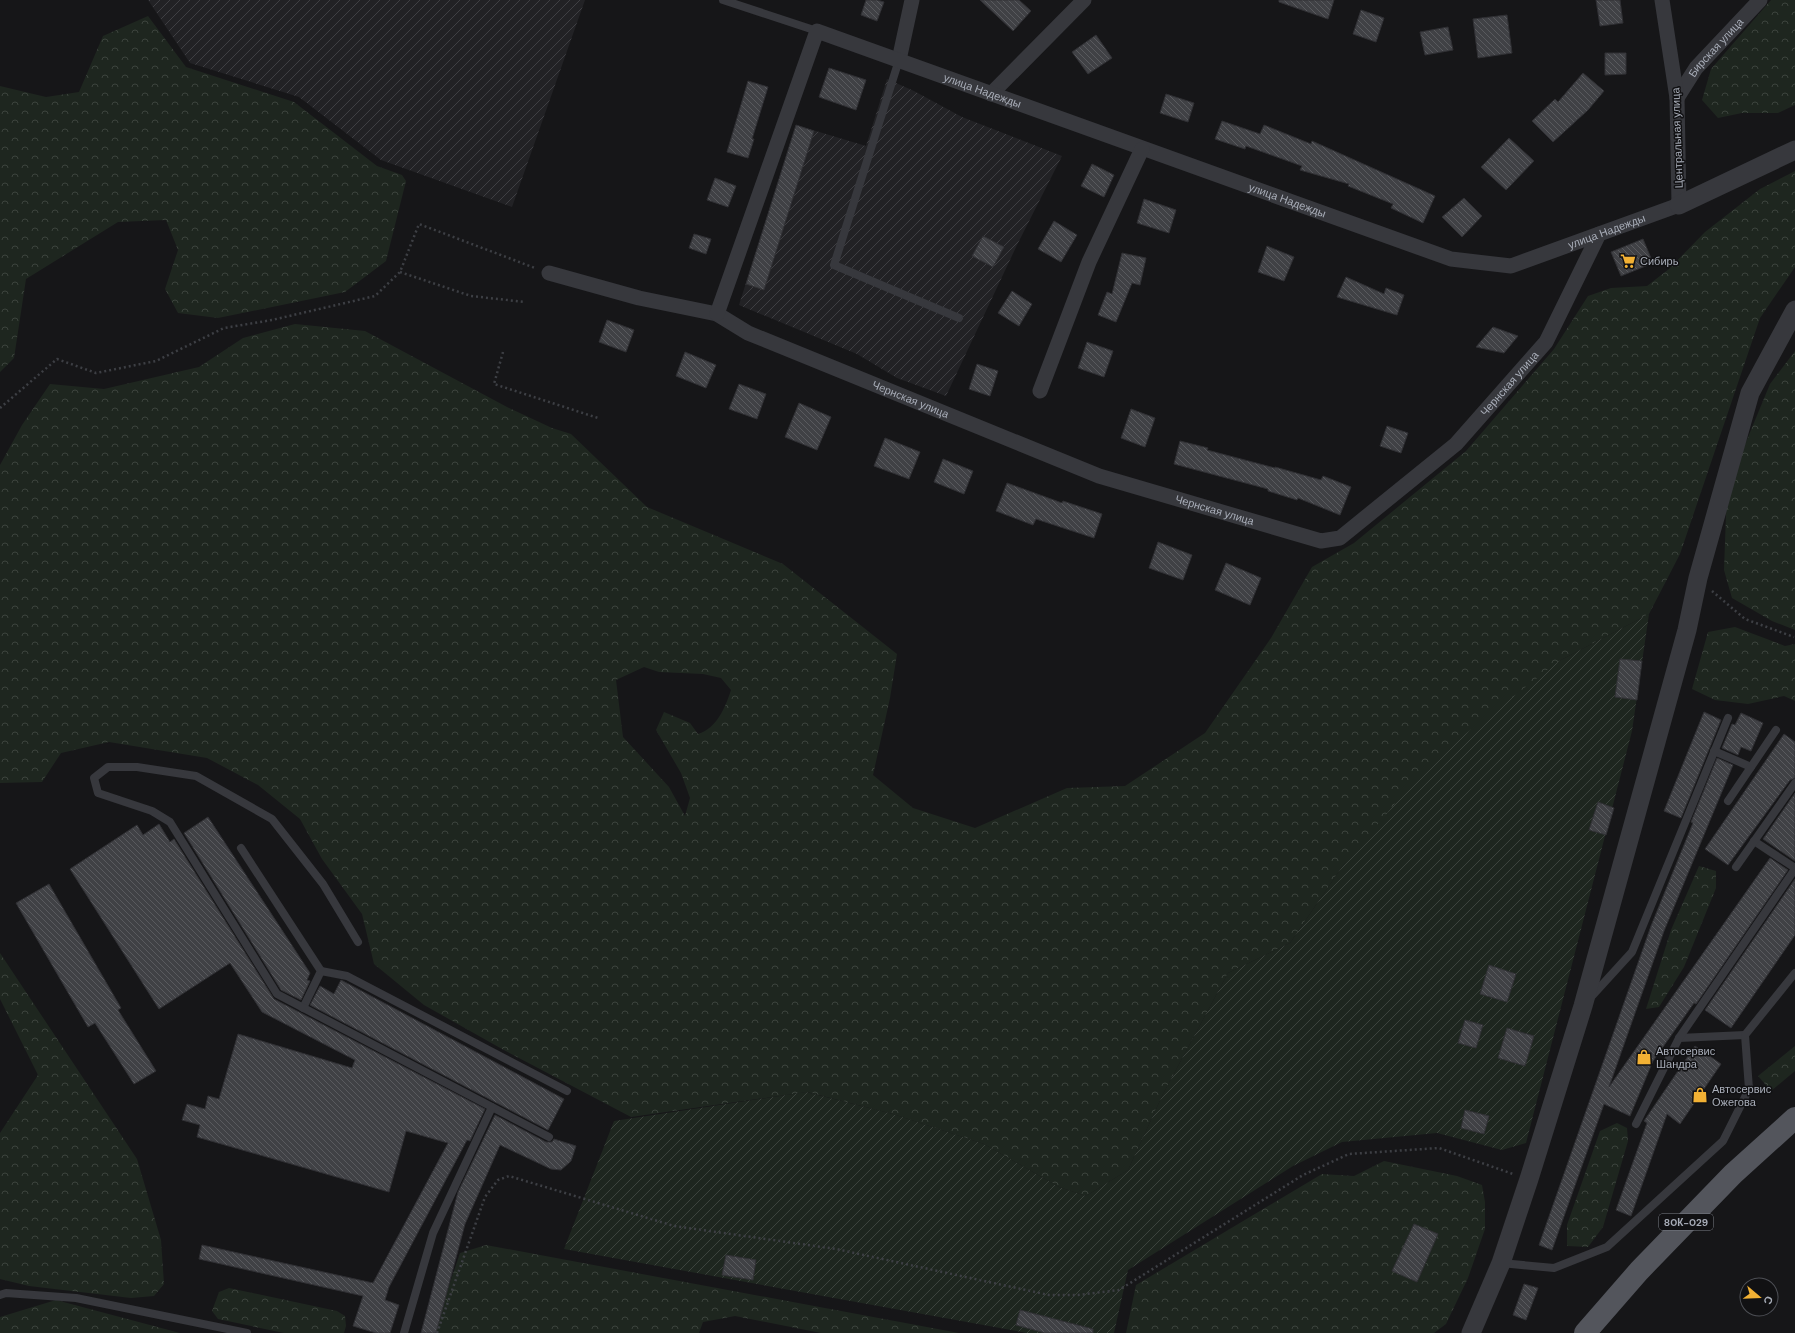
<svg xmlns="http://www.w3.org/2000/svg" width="1795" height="1333" font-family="'DM Sans',sans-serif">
  <defs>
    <pattern id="industrial-furrows" width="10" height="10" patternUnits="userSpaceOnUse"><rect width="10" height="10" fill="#222225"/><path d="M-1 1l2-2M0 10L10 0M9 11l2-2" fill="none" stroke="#3f3f43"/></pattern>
    <pattern id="forest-crowns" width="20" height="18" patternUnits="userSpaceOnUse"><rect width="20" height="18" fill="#1e261f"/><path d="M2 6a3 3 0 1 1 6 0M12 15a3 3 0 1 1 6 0" fill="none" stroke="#3c433d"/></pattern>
    <pattern id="garden-furrows" width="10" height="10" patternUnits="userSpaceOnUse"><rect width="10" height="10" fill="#1e261f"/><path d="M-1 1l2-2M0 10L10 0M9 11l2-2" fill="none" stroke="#3c433d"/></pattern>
    <pattern id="building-back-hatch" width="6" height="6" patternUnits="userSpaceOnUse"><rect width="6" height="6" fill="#404145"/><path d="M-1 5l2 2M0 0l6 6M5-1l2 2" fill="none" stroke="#595a5e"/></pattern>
  </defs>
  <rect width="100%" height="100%" fill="#161618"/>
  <g fill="url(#industrial-furrows)">
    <polygon points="148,0 585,0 512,207 381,160 299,97 190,63"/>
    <polygon points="887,79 914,91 962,117 1062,156 1017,245 946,396 897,378 857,354 739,305 796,125 866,146"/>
  </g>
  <g fill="url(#forest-crowns)" fill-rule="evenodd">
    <polygon points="1771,0 1795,0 1795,105 1778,113 1742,113 1718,118 1702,100 1711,69"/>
    <polygon points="148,16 186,67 294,102 377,166 402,175 406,181 386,261 345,292 218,318 178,313 165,289 178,250 166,220 118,222 26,279 14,358 0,372 0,86 46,97 79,92 103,36"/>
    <path d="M1795,171V267L1760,318L1680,554L1649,614L1559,661L1344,864L1290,943L1228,973L1163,1094L1128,1170L1086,1196L1059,1187L984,1144L893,1114L807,1092L631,1117L502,1049L424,1005L374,964L362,914L322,859L300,819L258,785L207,758L109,742L61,753L42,782L0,783V465L22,425L50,384L104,389L199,367L243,338L295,324L365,331L507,407L552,428L571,434L647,507L783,564L897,654L890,698L873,775L913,808L975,828L1067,788L1125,786L1205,733L1271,638L1312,567L1354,543L1466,451L1554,349L1588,296L1611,288L1647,286L1669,269L1705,232L1760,189ZM644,667L659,672L703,674L721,678L731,690C725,708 717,728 698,734L690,723L664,712L656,730L681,773L690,798L685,816L669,787L623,737L616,680Z"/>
    <polygon points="1795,351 1795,630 1772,621 1732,598 1724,570 1727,488 1770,384"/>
    <polygon points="1735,627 1785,646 1795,644 1795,701 1784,696 1748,704 1715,700 1692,689 1708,632"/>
    <polygon points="1699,866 1716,871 1716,888 1684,967 1659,1007 1646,1009 1671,930"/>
    <polygon points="0,953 137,1159 161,1240 164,1284 154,1296 131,1298 29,1286 0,1279 0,1133 38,1075 0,999"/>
    <polygon points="1795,1046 1795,1071 1771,1091 1758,1076"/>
    <polygon points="1617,1123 1627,1128 1628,1141 1603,1227 1588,1247 1567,1246 1567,1225 1600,1131"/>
    <polygon points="1384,1161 1457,1176 1482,1185 1485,1202 1485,1229 1468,1278 1446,1324 1434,1333 1126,1333 1136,1285 1322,1174 1354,1176"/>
    <polygon points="486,1245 959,1333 821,1333 735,1316 703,1322 699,1333 436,1333 442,1306 460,1253"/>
    <polygon points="229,1288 337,1311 345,1316 346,1326 344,1333 284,1333 218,1319 212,1311 219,1292"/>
    <polygon points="56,1300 180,1333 0,1333 0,1317"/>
  </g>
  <polygon fill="url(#garden-furrows)" points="1649,614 1632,731 1526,1143 1502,1150 1437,1133 1342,1142 1293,1166 1128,1270 1114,1333 1027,1333 564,1249 614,1121 806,1092 893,1114 984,1144 1059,1187 1086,1196 1128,1170 1163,1094 1228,973 1290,943 1344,864 1432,760 1559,661"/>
  <g fill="url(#building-back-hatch)" stroke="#303034">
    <polygon points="866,0 877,0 884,2 877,21 861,15"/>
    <polygon points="980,0 1019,0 1031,11 1013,31"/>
    <polygon points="1279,0 1334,0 1328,19 1279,2"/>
    <polygon points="1596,0 1620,0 1623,23 1600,26"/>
    <polygon points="1361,10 1384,18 1376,42 1353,34"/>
    <polygon points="1507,15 1512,53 1478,58 1473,19"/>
    <polygon points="1448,27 1453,50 1425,55 1420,32"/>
    <polygon points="1096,35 1112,58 1088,74 1072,52"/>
    <polygon points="1605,53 1626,53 1626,74 1605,75"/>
    <polygon points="829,68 866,80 856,110 819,97"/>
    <polygon points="1583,73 1604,91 1588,110 1553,142 1532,121 1555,99 1558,102"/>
    <polygon points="748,81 768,87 752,139 754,139 748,158 727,152"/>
    <polygon points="1166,94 1194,103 1188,122 1160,113"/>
    <polygon points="1222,121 1260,134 1264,125 1311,144 1312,141 1435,196 1423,223 1391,208 1393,204 1348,186 1349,184 1300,170 1302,166 1246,146 1245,149 1215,139"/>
    <polygon points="796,125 814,131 764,290 746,284"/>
    <polygon points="1509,138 1534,161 1506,190 1481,167"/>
    <polygon points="1092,164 1114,175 1104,197 1081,186"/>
    <polygon points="715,178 736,186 728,207 707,200"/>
    <polygon points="1464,198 1482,216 1462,237 1442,217"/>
    <polygon points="1144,199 1176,210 1169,233 1137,223"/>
    <polygon points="1054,221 1077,235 1061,262 1038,249"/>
    <polygon points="694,234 711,239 706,254 689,248"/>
    <polygon points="983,236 1004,247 993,267 972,256"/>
    <polygon points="1643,239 1653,263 1621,276 1611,252"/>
    <polygon points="1267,246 1294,257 1284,281 1258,272"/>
    <polygon points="1122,253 1146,258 1140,285 1132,283 1116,322 1098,315 1107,292 1112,294"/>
    <polygon points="1346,277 1384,294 1386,288 1404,295 1397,315 1337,297"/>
    <polygon points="1012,291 1032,304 1019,326 998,313"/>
    <polygon points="607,320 634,330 626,352 599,342"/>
    <polygon points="1493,327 1518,336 1504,353 1476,347"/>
    <polygon points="1087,342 1113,351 1104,377 1078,368"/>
    <polygon points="685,352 716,365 706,388 676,376"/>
    <polygon points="977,364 998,371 990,396 969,389"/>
    <polygon points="739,384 766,394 757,419 729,409"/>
    <polygon points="799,403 831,417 817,450 785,437"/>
    <polygon points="1131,409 1155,418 1145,447 1121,438"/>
    <polygon points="1387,426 1408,433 1401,453 1380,446"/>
    <polygon points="885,438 920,452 909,479 874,466"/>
    <polygon points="1180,441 1208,448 1207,450 1275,468 1275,467 1321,480 1323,476 1351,487 1340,515 1298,498 1297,500 1268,491 1268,489 1174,464"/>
    <polygon points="943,459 973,471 964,494 934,482"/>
    <polygon points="1007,483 1062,503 1063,501 1102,514 1094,538 1036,519 1033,525 996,511"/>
    <polygon points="1158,542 1192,555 1183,580 1149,568"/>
    <polygon points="1226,563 1261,578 1250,605 1215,590"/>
    <polygon points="1620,659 1642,661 1637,700 1615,697"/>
    <polygon points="1704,712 1721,720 1681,818 1664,811"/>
    <polygon points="1741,713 1763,723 1751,751 1741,747 1738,755 1722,748 1732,724 1735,725"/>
    <polygon points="1784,734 1795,742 1795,778 1790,780 1728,865 1705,849"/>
    <polygon points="1717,758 1733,765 1664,931 1609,1087 1770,858 1788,870 1696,1004 1694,1003 1653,1061 1630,1116 1604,1104 1552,1250 1539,1245 1651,926 1693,823 1691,822"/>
    <polygon points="1795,793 1795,861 1763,839"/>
    <polygon points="1598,802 1614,808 1606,835 1589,830"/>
    <polygon points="208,817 310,973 307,980 310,981 301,1000 281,990 184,833"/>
    <polygon points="159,824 170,842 174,839 274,999 485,1109 470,1141 467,1140 389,1287 385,1300 399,1305 390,1333 376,1333 353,1326 363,1296 199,1259 202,1245 373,1283 448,1143 406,1131 389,1192 197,1137 200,1125 182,1120 187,1104 205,1109 208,1096 219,1099 238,1034 352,1068 355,1060 262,1012 230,963 159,1009 70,869 137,825 143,835"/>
    <polygon points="1795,879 1795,935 1731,1028 1705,1010"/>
    <polygon points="49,884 121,1008 118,1010 156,1071 134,1084 95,1023 88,1027 16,903"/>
    <polygon points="1489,965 1516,974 1507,1002 1480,994"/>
    <polygon points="341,980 564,1099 548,1130 310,1005 320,986 334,994"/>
    <polygon points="1465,1020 1483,1025 1476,1048 1458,1043"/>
    <polygon points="1507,1028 1534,1036 1525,1066 1498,1058"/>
    <polygon points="1695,1046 1721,1064 1680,1124 1667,1114 1631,1216 1616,1210 1647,1123 1644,1121"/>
    <polygon points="1465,1110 1489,1116 1484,1134 1461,1128"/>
    <polygon points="495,1115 546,1142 552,1142 554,1139 576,1146 571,1161 561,1170 551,1169 500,1145 465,1224 436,1333 421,1333 458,1192"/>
    <polygon points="1414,1224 1438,1234 1417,1282 1392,1271"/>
    <polygon points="726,1255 756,1260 753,1280 722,1275"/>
    <polygon points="1524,1284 1538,1288 1526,1320 1513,1315"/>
    <polygon points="1020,1310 1093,1329 1093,1333 1045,1333 1016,1325"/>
  </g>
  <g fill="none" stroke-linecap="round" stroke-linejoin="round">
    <g stroke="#3d3f44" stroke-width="2.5" stroke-dasharray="2 3" stroke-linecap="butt">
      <polyline points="400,272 471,296 525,302"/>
      <polyline points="503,352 494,384 598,418"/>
      <polyline points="0,408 57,359 96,373 156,361 224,328 272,320 375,296 400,272 419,224 535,268"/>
      <polyline points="1712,591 1745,619 1794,637"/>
      <polyline points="437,1333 485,1197 498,1180 509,1176 674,1226 836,1249 1049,1295 1078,1295 1119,1290 1303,1175 1349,1154 1439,1148 1513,1174"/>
    </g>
    <g stroke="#37383d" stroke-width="8">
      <polyline points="723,0 817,31"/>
      <polyline points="899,60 834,265 959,318"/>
      <polyline points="1714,751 1751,767"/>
      <polyline points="1728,801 1776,730"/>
      <polyline points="1754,841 1795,868"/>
      <polyline points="241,848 321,971 303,1008"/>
      <polyline points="1736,867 1795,783"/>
      <polyline points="358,942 323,884 272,819 196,776 137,767 108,767 94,778 98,793 152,811 170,822 277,994 549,1137"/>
      <polyline points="321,971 347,976 567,1091"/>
      <polyline points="1591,997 1632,952 1728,718"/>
      <polyline points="1679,1038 1745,1035"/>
      <polyline points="1636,1124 1679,1038 1795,869"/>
      <polyline points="1501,1263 1554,1268 1607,1247 1723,1141 1749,1089 1745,1035 1795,973"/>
      <polyline points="0,1295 6,1293 76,1298 247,1333"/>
      <polyline points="404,1333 433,1233 492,1107"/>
    </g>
    <g stroke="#37383d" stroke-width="15">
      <polyline points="899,60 912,0"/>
      <polyline points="991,94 1084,0"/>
      <path id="s1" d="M1677,98L1696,68L1760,0"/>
      <path id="s2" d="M549,273L639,298L717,314L748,333L1099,476L1321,541L1340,538L1456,444L1546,342L1599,234"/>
      <path id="s3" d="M717,314L817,31L1451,259L1511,266L1679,205L1677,98L1662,0"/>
      <polyline points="1040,391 1089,262 1142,149"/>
    </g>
    <g stroke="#37383d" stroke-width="19">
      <polyline points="1679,205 1795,150"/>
      <polyline points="1471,1333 1501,1263 1529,1179 1583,1006 1687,630 1698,578 1750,393 1795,310"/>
    </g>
    <polyline stroke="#53555c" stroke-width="22" points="1585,1333 1639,1271 1733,1174 1795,1118"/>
  </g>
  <defs>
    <g id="supermarket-bare" transform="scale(1.2)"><path d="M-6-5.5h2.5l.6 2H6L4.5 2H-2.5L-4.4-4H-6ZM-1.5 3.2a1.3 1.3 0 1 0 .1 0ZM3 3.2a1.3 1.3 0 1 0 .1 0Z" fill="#f2b134" stroke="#111113" stroke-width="2.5" paint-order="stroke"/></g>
    <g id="shop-bare" transform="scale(1.2)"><path d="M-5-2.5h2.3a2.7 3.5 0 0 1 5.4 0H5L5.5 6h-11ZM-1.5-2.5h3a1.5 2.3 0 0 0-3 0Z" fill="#f2b134" stroke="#111113" stroke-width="2.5" paint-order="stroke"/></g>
  </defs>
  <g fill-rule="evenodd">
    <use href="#supermarket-bare" x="1628" y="261"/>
    <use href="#shop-bare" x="1644" y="1057"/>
    <use href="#shop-bare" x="1700" y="1095"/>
  </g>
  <g text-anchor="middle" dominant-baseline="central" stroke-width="3" stroke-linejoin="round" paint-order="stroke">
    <rect fill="#111113" stroke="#7b7e86" stroke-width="1" x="1659" y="1214" width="54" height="16" rx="3"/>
    <g font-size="10" font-weight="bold" fill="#a8adb8">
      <text x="1686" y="1222">80К-029</text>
    </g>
    <g font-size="11" fill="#a8adb8" stroke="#111113">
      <text stroke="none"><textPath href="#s1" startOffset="64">Бирская улица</textPath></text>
      <text stroke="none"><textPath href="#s3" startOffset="476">улица Надежды</textPath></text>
      <text transform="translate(1677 138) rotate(-92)">Центральная улица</text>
      <text stroke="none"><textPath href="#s3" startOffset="800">улица Надежды</textPath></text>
      <text stroke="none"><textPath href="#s3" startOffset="1136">улица Надежды</textPath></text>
      <text stroke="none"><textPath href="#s2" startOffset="1069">Чернская улица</textPath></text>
      <text stroke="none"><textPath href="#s2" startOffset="385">Чернская улица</textPath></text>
      <text stroke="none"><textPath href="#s2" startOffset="709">Чернская улица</textPath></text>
    </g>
    <g font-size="11" fill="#a8adb8" stroke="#111113" text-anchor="start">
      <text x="1640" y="261">Сибирь</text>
      <text x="1656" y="1051">Автосервис<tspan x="1656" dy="13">Шандра</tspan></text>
      <text x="1712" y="1089">Автосервис<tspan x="1712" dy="13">Ожегова</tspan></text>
    </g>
  </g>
  <g transform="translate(1759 1297) rotate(109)"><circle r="19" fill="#111113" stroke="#4d4f55"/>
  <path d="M0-3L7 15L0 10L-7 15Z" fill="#f2b134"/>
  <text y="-6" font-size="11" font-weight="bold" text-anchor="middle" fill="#a8adb8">С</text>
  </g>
</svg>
